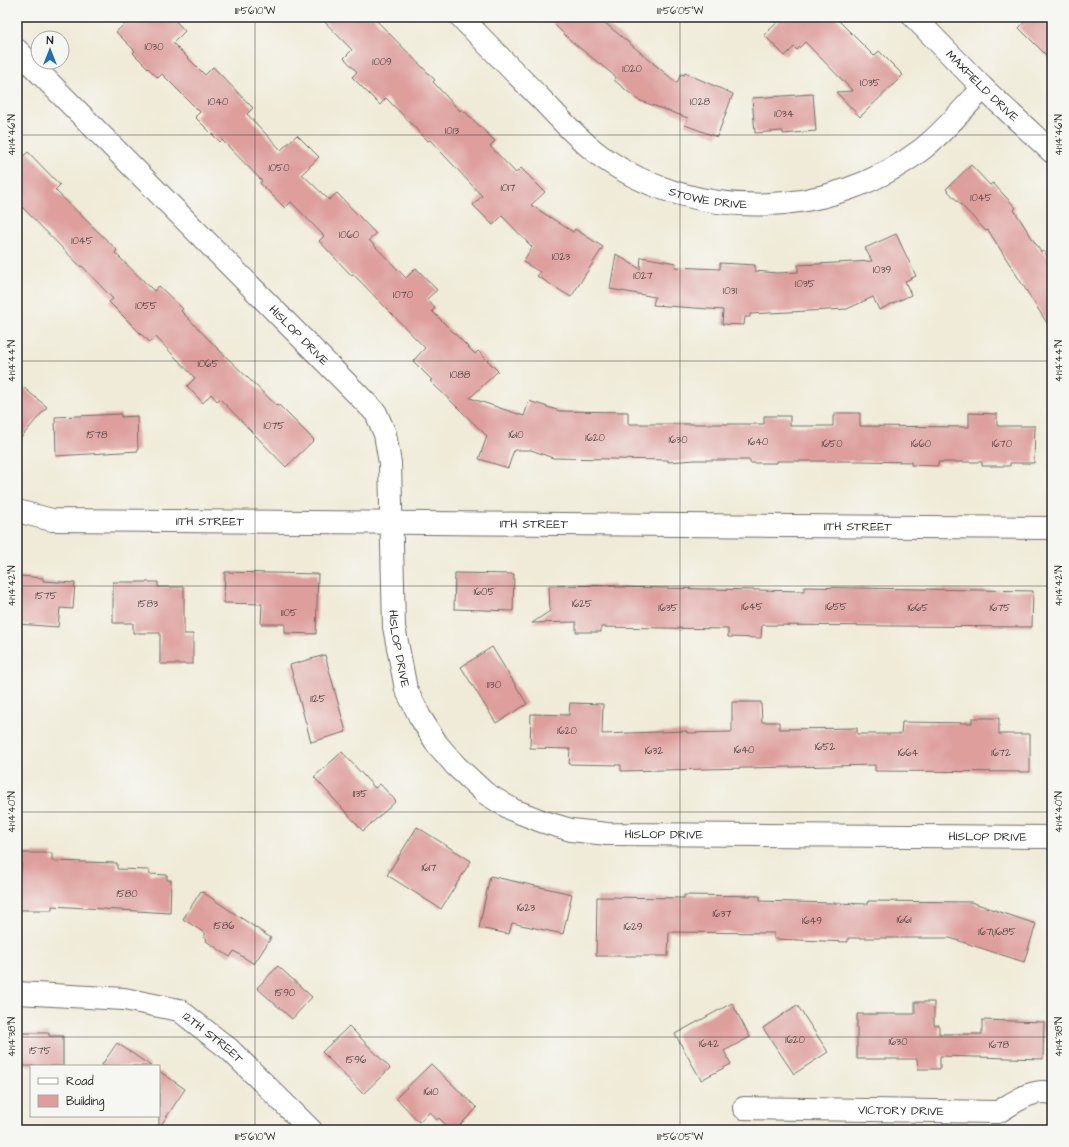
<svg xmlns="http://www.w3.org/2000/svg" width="1069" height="1147" font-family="'Architects Daughter',sans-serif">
  <rect width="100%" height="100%" fill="#f6f6f2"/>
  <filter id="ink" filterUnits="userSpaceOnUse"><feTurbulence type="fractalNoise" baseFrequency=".025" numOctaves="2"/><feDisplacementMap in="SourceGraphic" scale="8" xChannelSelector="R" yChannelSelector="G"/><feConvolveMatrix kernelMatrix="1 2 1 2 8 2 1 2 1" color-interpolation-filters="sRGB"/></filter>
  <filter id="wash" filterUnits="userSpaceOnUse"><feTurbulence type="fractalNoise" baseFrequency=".012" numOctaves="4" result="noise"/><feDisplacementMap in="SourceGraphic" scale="16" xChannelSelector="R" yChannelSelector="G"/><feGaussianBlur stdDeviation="0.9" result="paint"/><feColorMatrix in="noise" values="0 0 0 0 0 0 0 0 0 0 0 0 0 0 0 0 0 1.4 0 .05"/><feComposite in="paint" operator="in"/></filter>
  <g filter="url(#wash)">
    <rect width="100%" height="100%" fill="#f0ebd8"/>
    <g id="blocks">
      <g fill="#dd9e9c">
        <polygon points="132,17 172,17 185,31 173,43 205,75 213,67 253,108 247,114 281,150 297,135 319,157 302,174 329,200 337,193 376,234 369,240 406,278 416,268 437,290 427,299 435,308 432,311 475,354 478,351 498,371 470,398 524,416 529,401 560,411 628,412 628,424 764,424 764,416 790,416 790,426 833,426 833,417 835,417 835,413 860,413 860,426 969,427 969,413 997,414 997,426 1035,426 1034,463 1010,463 1010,466 982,466 982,462 938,462 938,466 911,465 911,462 860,461 777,461 777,463 750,463 750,460 695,460 668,462 668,460 553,458 531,450 514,450 508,468 479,459 487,436 430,381 432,380 413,361 425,348 353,274 352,276 319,241 324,236 291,202 285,208 260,183 262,181 222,140 220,142 195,117 200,112 162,74 158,78 133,53 135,51 116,32"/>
        <polygon points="320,17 373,17 435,80 433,82 460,111 462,109 495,141 490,146 516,173 521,168 545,192 531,205 573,232 575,229 603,247 571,297 537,276 540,272 523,262 532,247 502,216 493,225 473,205 482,196 430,140 428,141 386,98 380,105 352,77 357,72 344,58 352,50"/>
        <polygon points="547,17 598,17 677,83 681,74 684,75 685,73 733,94 717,137 685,125 688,118 638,100 614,80 616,77 570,40"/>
        <polygon points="783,17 835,17 874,56 879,51 903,75 860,117 836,92 853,91 805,42 797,50 794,47 785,56 764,35"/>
        <polygon points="1029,17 1052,17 1052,61 1019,28"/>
        <polygon points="813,94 816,131 783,134 783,131 755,133 752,98"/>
        <polygon points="28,152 60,185 55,190 117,250 115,253 154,291 159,286 183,309 181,311 216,347 277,406 279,405 314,440 286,467 220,399 217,401 211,394 203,403 187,386 195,378 156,337 150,342 142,335 109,302 113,299 82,266 81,267 17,202 17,162"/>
        <polygon points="971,165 990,185 993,183 1016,208 1014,210 1041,252 1044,251 1052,263 1052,331 988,230 986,231 946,189"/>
        <polygon points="896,234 916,276 905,281 911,295 879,310 873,297 847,309 750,314 750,317 745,317 744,325 722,324 723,310 653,305 655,297 610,289 616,254 640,269 641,257 676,263 675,267 720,269 720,263 755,265 755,271 777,273 798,272 798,265 872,261 865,248"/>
        <polygon points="17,382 47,407 17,442"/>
        <polygon points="121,414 121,417 137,416 138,451 56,456 55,417"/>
        <polygon points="225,572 318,574 316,634 285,633 285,624 261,624 262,604 224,603"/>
        <polygon points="455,573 514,574 513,611 454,609"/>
        <polygon points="20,576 43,578 43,581 75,583 73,609 60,608 58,627 17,624"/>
        <polygon points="113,582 158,582 158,587 184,587 184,634 193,634 193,664 160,664 160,633 133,633 133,623 113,623"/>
        <polygon points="615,585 615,587 804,591 804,587 1033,591 1032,627 762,625 761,638 728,637 728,629 601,627 601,632 576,632 576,622 532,623 550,611 549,586"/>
        <polygon points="492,647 527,704 496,723 461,667"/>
        <polygon points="325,655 346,732 311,742 290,665"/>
        <polygon points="732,702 761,702 762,722 779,722 779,729 857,728 857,734 901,734 902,722 972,723 972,718 999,718 999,734 1030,734 1030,772 875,771 875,765 621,771 621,765 569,764 570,749 530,748 531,714 569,715 570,703 603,704 602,734 687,731 687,733 732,732"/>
        <polygon points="342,752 375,788 380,784 396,801 363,831 314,777"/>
        <polygon points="417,827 471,861 441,909 387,875"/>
        <polygon points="21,853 52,853 52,861 117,863 117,869 149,870 149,874 167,875 167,880 171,880 170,913 52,906 52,910 17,910 17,872 21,872"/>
        <polygon points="490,876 572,894 563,934 512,923 509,934 479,928"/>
        <polygon points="201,891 271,938 254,964 234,951 230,957 206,941 207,939 203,937 206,934 183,919"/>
        <polygon points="684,895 760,896 760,901 868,904 868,901 971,902 1036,924 1024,962 950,938 848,938 848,942 774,939 774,933 669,932 668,956 596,956 597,897 684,898"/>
        <polygon points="278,966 312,997 292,1019 257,988"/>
        <polygon points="915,1002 934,1002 934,1025 939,1025 939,1034 982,1034 982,1020 1044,1022 1043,1059 940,1056 940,1069 918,1069 917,1059 857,1059 857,1014 915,1014"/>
        <polygon points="732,1003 750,1037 724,1051 731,1064 701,1080 675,1034"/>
        <polygon points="797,1005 828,1052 794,1074 763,1028"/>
        <polygon points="349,1026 390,1068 363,1094 322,1052"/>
        <polygon points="17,1033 49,1033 49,1036 63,1036 63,1066 17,1066"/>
        <polygon points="117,1043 151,1066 101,1066"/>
        <polygon points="431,1064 477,1108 455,1130 451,1130 439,1118 437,1120 430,1112 419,1122 396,1098"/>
        <polygon points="159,1071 185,1089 159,1128"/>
      </g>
    </g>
  </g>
  <g filter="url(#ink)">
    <use href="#blocks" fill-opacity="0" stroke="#706e68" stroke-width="1"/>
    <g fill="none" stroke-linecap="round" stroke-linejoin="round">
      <g stroke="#706e68" stroke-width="24">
        <g id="minor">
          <path id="s1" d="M461,17C488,45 515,73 542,100C561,120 580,141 602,157C696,223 829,220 921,150C941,135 965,107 983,88"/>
          <path id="s2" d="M914,17L983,88L1052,152"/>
          <path id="s3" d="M17,50L376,413L385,434L390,463L394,627L406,689L420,717L437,744L456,766L485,793L513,810L544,822L571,830L607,834L1052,837"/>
          <path id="s4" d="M17,511L52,520L1052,528"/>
          <path id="s5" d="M17,993L124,999L179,1010L229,1049L311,1130"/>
          <path id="s6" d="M744,1108L998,1112C1015,1102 1032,1088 1052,1093"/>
        </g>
      </g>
      <use href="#minor" stroke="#fff" stroke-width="22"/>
    </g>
  </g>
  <path fill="none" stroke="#2b2b2b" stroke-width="1" stroke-opacity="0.45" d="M255,17V1130M680,17V1130M17,135H1052M17,361H1052M17,586H1052M17,812H1052M17,1037H1052"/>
  <g text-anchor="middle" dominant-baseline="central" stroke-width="3" stroke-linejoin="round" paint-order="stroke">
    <g font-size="10" fill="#584847">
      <text x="154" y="47">1030</text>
      <text x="382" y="62">1009</text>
      <text x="632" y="69">1020</text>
      <text x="870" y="83">1035</text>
      <text x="218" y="102">1040</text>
      <text x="700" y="102">1028</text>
      <text x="784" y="114">1034</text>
      <text x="452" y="131">1013</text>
      <text x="279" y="168">1050</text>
      <text x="508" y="188">1017</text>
      <text x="981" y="198">1045</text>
      <text x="349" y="235">1060</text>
      <text x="82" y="241">1045</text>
      <text x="561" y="257">1023</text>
      <text x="882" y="270">1039</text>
      <text x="643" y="276">1027</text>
      <text x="805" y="284">1035</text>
      <text x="730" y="291">1031</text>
      <text x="403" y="295">1070</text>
      <text x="146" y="306">1055</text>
      <text x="208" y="364">1065</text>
      <text x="460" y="375">1088</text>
      <text x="274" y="426">1075</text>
      <text x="97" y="435">1578</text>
      <text x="516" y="435">1610</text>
      <text x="595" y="438">1620</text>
      <text x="678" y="440">1630</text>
      <text x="758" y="442">1640</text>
      <text x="832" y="444">1650</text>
      <text x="921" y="444">1660</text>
      <text x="1002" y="444">1670</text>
      <text x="484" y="592">1605</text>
      <text x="46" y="596">1575</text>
      <text x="148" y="604">1583</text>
      <text x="582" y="604">1625</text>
      <text x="752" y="607">1645</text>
      <text x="836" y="607">1655</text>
      <text x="668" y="608">1635</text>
      <text x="918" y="608">1665</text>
      <text x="1000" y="608">1675</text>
      <text x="289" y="613">1105</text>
      <text x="494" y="685">1130</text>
      <text x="318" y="699">1125</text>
      <text x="567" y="731">1620</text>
      <text x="825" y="747">1652</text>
      <text x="744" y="750">1640</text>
      <text x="654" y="751">1632</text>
      <text x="908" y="753">1664</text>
      <text x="1001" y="753">1672</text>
      <text x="360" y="794">1135</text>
      <text x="429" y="868">1617</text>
      <text x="127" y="894">1580</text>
      <text x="526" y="908">1623</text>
      <text x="722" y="914">1637</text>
      <text x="904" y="920">1661</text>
      <text x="812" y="921">1649</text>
      <text x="224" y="926">1586</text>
      <text x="633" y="927">1629</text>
      <text x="997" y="932">1671;1685</text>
      <text x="285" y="993">1590</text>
      <text x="795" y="1040">1620</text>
      <text x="898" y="1042">1630</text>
      <text x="709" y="1044">1642</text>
      <text x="999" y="1045">1678</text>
      <text x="40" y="1051">1575</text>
      <text x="356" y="1060">1596</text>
      <text x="431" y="1092">1610</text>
    </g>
    <g font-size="12" fill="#2b2b2b" stroke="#f6f6f2">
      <text stroke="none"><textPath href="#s2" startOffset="97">MAXFIELD DRIVE</textPath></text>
      <text stroke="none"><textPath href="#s1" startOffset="314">STOWE DRIVE</textPath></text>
      <text stroke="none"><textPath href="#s3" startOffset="401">HISLOP DRIVE</textPath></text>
      <text stroke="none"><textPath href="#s4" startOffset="194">11TH STREET</textPath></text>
      <text stroke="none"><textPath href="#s4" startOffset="518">11TH STREET</textPath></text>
      <text stroke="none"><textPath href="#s4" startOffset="842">11TH STREET</textPath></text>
      <text stroke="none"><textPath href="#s3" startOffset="749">HISLOP DRIVE</textPath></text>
      <text stroke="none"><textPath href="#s3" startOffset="1109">HISLOP DRIVE</textPath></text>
      <text stroke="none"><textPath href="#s3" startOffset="1433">HISLOP DRIVE</textPath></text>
      <text stroke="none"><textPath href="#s5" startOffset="207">12TH STREET</textPath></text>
      <text stroke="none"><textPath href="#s6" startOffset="157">VICTORY DRIVE</textPath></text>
    </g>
  </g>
  <rect width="1069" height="1147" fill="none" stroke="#f6f6f2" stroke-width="44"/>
  <rect x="30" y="1065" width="130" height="52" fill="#f6f6f2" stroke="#a5a5a2"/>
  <rect x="38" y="1078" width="20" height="6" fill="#ffffff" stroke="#a5a5a2"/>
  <text x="66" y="1085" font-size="12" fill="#2b2b2b">Road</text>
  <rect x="38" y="1095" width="20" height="12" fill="#dd9e9c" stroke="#a5a5a2"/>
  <text x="66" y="1105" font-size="12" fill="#2b2b2b">Building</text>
  <g transform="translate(50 50)"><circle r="19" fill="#f6f6f2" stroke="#a5a5a2"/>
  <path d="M0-3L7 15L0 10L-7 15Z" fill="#1f6fb2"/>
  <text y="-6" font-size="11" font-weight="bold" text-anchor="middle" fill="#2b2b2b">N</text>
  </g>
  <rect x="22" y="22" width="1025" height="1103" fill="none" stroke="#2b2b2b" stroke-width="1.5"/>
  <g font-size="10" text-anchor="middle" fill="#2b2b2b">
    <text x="255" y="14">111°56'10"W</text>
    <text x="680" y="14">111°56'05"W</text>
    <text transform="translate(11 135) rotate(-90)" y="4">41°14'46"N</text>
    <text transform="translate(1058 135) rotate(-90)" y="4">41°14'46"N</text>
    <text transform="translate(11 361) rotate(-90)" y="4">41°14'44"N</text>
    <text transform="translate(1058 361) rotate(-90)" y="4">41°14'44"N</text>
    <text transform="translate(11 586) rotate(-90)" y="4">41°14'42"N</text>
    <text transform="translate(1058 586) rotate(-90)" y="4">41°14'42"N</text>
    <text transform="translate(11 812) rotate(-90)" y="4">41°14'40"N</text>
    <text transform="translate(1058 812) rotate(-90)" y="4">41°14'40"N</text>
    <text transform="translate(11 1037) rotate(-90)" y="4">41°14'38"N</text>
    <text transform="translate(1058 1037) rotate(-90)" y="4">41°14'38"N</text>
    <text x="255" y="1140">111°56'10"W</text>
    <text x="680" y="1140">111°56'05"W</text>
  </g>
</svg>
